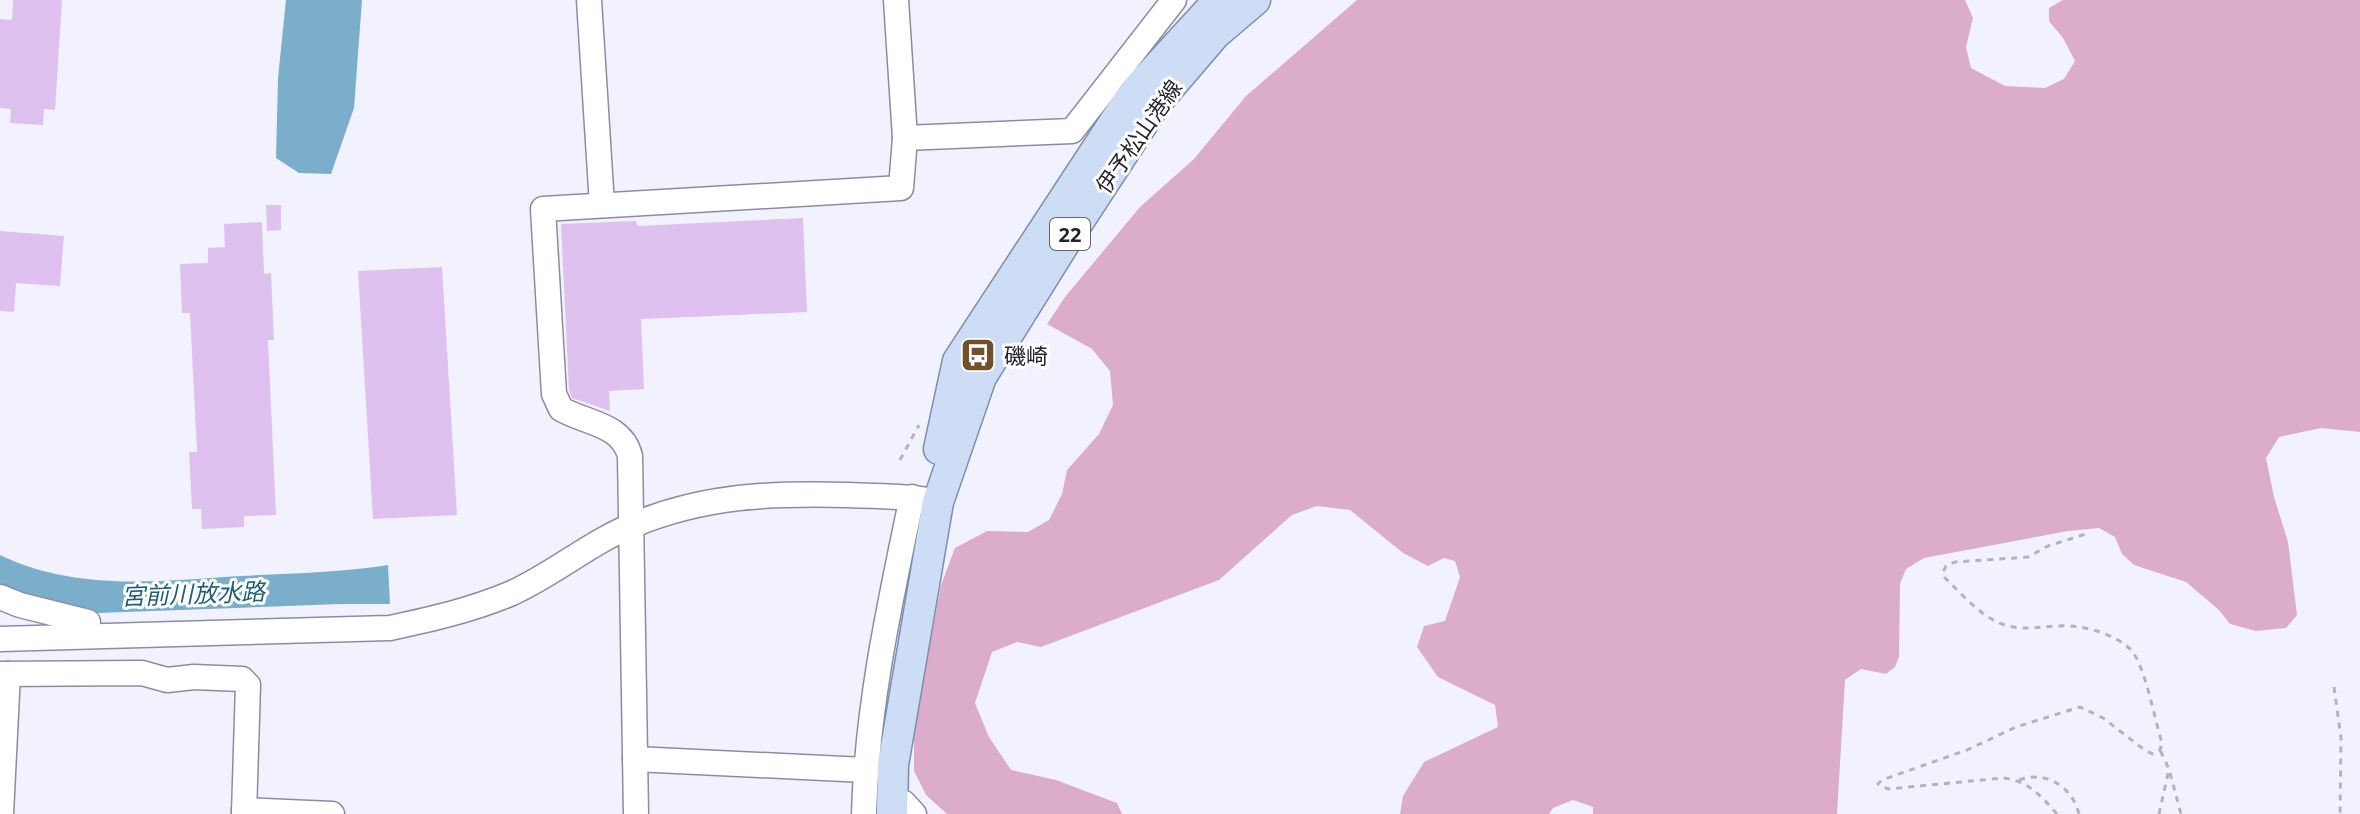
<svg xmlns="http://www.w3.org/2000/svg" width="2360" height="814" font-family="'Noto Sans','Noto Sans JP',sans-serif">
  <rect width="100%" height="100%" fill="#f2f2ff"/>
  <polygon fill="#dcadcb" points="1357,0 1965,0 1973,18 1966,47 1971,68 2005,86 2045,88 2064,79 2075,61 2063,38 2049,21 2049,8 2063,0 2360,0 2360,432 2321,428 2279,437 2266,458 2274,497 2288,542 2297,615 2286,628 2256,631 2230,624 2219,610 2186,582 2134,565 2122,554 2115,537 2099,528 2068,531 1924,558 1906,569 1900,584 1899,657 1895,667 1886,674 1861,669 1845,680 1837,814 1593,814 1593,807 1573,800 1553,808 1549,814 1400,814 1403,796 1424,762 1498,727 1495,705 1438,677 1417,647 1424,626 1445,621 1460,577 1455,561 1444,558 1428,566 1403,553 1350,510 1317,506 1292,515 1219,580 1041,647 1017,642 992,652 975,703 989,737 1011,770 1056,780 1117,803 1122,814 947,814 926,795 914,771 914,729 941,585 955,548 987,531 1028,532 1049,520 1062,494 1067,470 1099,434 1113,405 1110,371 1092,349 1047,324 1065,297 1140,207 1194,159 1246,96"/>
  <g fill="#7aaeca">
    <polygon points="286,0 362,0 354,108 331,174 299,173 276,158 278,78"/>
    <path d="M0,555C77,592 159,581 241,576C291,573 339,573 388,565L390,604H341L98,613L70,610L0,590Z"/>
  </g>
  <g fill="#dec1ee">
    <polygon points="13,0 62,0 55,110 44,109 43,125 10,123 11,109 0,108 0,19 12,20"/>
    <polygon points="266,205 281,205 281,230 267,231"/>
    <polygon points="803,218 807,312 641,319 644,389 609,391 610,411 572,398 569,390 561,224 636,221 637,226"/>
    <polygon points="262,222 264,274 271,273 274,340 268,340 276,515 244,516 244,527 202,529 201,509 192,509 189,452 197,452 190,313 182,313 180,264 208,263 208,248 225,247 224,224"/>
    <polygon points="0,231 64,236 60,286 16,283 14,312 0,311"/>
    <polygon points="442,267 457,515 373,519 358,271"/>
  </g>
  <g fill="none" stroke-linecap="round" stroke-linejoin="round">
    <g stroke="#8c8ba7" stroke-width="27">
      <g id="minor">
        <polyline points="589,0 602,205"/>
        <polyline points="905,138 1072,131 1174,0"/>
        <polyline points="0,597 20,605 88,622 88,636"/>
        <path d="M0,639L390,628C432,619 472,610 512,593C554,574 591,542 633,525C705,495 772,493 848,495C878,496 908,496 938,502"/>
        <polyline points="0,674 142,673 167,680 194,677 242,679 248,685 244,814"/>
        <polyline points="635,759 865,770"/>
        <polyline points="892,799 904,803 914,814"/>
        <polyline points="244,810 332,814"/>
        <polyline points="1,814 8,674"/>
        <path d="M636,814L630,456C622,424 588,424 561,409L554,394L543,209L901,188L905,138L896,0"/>
        <path d="M864,814C867,706 890,602 912,497"/>
      </g>
    </g>
    <g stroke="#7c8dac" stroke-width="33">
      <g id="major">
        <polyline points="939,449 958,361 1133,94 1219,0"/>
        <polyline points="892,814 893,765 938,502 981,377 1067,239 1156,103 1215,34 1255,0"/>
      </g>
    </g>
    <g stroke="#b3b3c0" stroke-width="3" stroke-dasharray="6 6" stroke-linecap="butt">
      <polyline points="900,460 919,425"/>
      <polyline points="2334,687 2341,738 2340,814"/>
      <polyline points="2170,773 2181,814"/>
      <path d="M2019,780C2047,770 2072,787 2079,814"/>
      <path d="M2057,814C2041,796 2029,781 2003,778L1888,789L1878,784L1882,780L1967,750L2016,727L2080,707L2103,718L2146,751L2153,754L2160,750L2162,743C2155,721 2145,665 2131,650C2115,633 2079,624 2057,626C2037,627 2021,631 2002,624C1980,616 1962,594 1945,578L1943,572L1946,566L1955,562L2028,557L2048,546L2089,533"/>
      <polyline points="2159,814 2169,769 2160,750"/>
    </g>
    <use href="#minor" stroke="#fff" stroke-width="24"/>
    <use href="#major" stroke="#cdddf5" stroke-width="30"/>
  </g>
  <defs>
    <g id="bus-square" transform="scale(1.8)"><rect x="-9" y="-9" width="18" height="18" rx="4" fill="#754f2c" stroke="#fff"/><path d="M-5-6H5V4H4V6H2V4H-2V6H-4V4H-5ZM-3.5-4V0h7V-4ZM-3.5 1.2v1.5H-2V1.2ZM2 1.2v1.5H3.5V1.2Z" fill="#fff"/></g>
  </defs>
  <g fill-rule="evenodd">
    <use href="#bus-square" x="978" y="355"/>
  </g>
  <g text-anchor="middle" dominant-baseline="central" stroke-width="6" stroke-linejoin="round" paint-order="stroke">
    <rect fill="#fff" stroke="#66656d" stroke-width="2" x="1050" y="218" width="40" height="32" rx="6"/>
    <g font-size="20" font-weight="bold" fill="#24232f">
      <text x="1070" y="234">22</text>
    </g>
    <g font-size="22" fill="#24232f" stroke="#fff">
      <text transform="translate(1138 136) rotate(-55)">伊予松山港線</text>
    </g>
    <g font-size="22" fill="#24232f" stroke="#fff" text-anchor="start">
      <text x="1004" y="355">磯崎</text>
    </g>
    <g font-size="24" font-style="italic" fill="#205f7c" stroke="#fff">
      <text transform="translate(193 593) rotate(-2)">宮前川放水路</text>
    </g>
  </g>
</svg>
